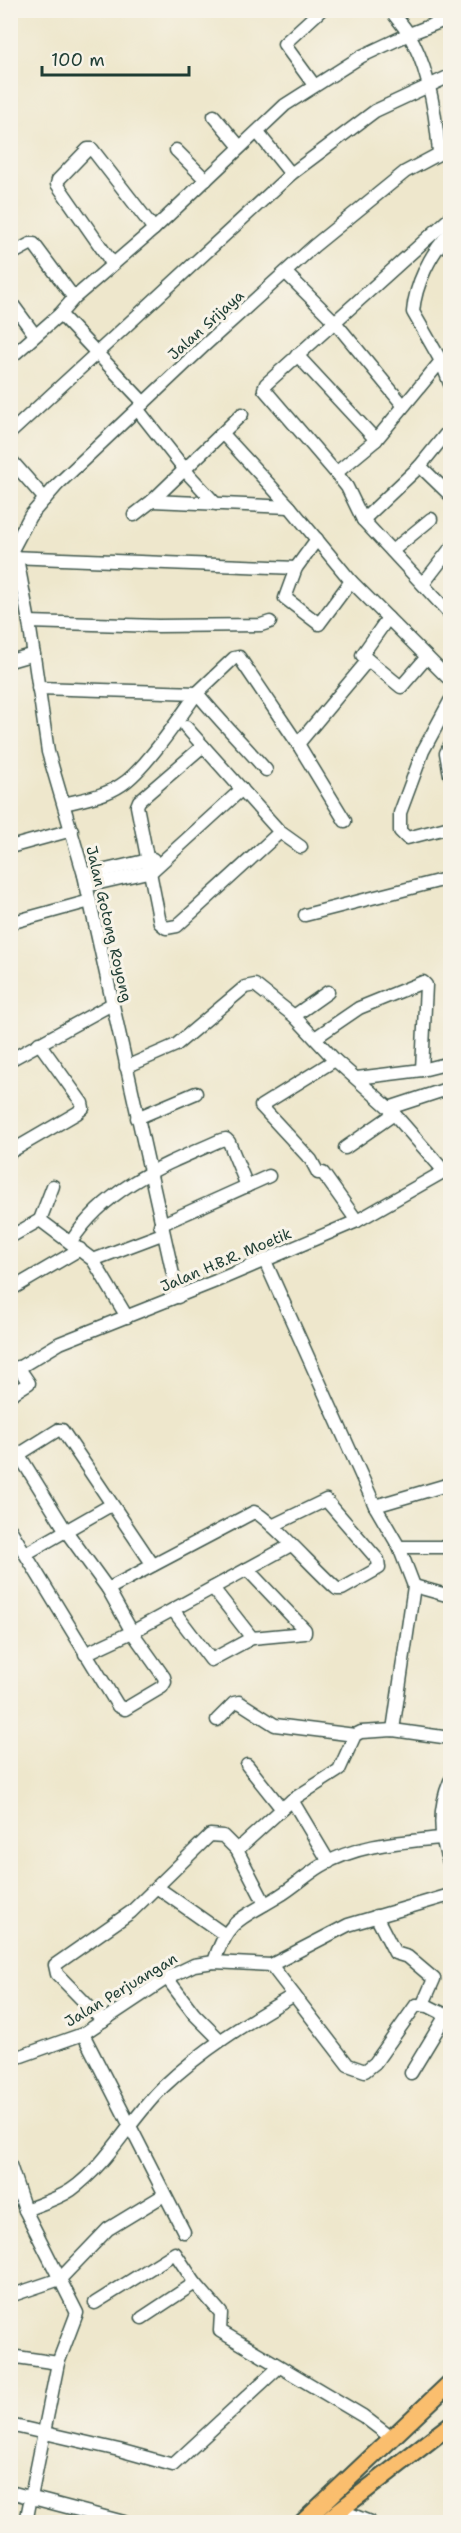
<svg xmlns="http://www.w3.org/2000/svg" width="461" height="2533" font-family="'Shantell Sans',sans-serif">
  <rect width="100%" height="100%" fill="#f7f3e8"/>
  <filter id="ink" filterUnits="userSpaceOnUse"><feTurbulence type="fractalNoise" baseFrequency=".0167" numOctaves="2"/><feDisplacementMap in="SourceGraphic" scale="12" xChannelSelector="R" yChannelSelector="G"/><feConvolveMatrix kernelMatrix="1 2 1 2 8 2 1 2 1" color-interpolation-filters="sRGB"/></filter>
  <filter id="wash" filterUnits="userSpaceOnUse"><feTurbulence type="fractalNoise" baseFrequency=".008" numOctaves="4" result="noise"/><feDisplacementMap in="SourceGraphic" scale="24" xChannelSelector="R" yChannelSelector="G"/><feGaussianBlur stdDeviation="1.35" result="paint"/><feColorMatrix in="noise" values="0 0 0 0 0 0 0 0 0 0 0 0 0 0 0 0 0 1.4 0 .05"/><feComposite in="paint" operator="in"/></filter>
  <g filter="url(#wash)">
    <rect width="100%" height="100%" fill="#eee7cc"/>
  </g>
  <g filter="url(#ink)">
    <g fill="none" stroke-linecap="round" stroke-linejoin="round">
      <g stroke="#3e564b" stroke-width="15">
        <g id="minor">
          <path d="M391,10C396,18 403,25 408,33C428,65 436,116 439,152"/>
          <polyline points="314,85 284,44 321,10"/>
          <polyline points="214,116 240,147"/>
          <polyline points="258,133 291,174"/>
          <polyline points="176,150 206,180"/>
          <polyline points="450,218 266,384 264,389 336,473 347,487 363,520 450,614"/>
          <path d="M450,233C431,252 415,285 413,312L441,361L450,384"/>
          <polyline points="10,255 30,244 34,244 74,298"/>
          <polyline points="112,263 57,184 58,180 88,149 92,149 154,229"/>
          <polyline points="286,273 334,321 403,405"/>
          <polyline points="10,301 35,335"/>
          <polyline points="60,314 144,403"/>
          <polyline points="297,355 376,440"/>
          <polyline points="10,358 60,314 74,298 154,229 285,105 362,56 409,34 450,18"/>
          <polyline points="138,410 190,476 216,504"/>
          <polyline points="10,433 291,174 375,111 450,76"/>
          <polyline points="223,434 290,507 351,581 447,677"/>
          <polyline points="10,459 45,499"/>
          <polyline points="420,466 450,495"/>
          <polyline points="336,473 376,440 441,361"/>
          <polyline points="152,501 290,507"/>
          <polyline points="134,515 152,501 242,414"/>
          <polyline points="363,520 420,466 450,429"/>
          <polyline points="317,539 296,568 285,598 319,624 351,581"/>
          <polyline points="392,551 431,519"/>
          <polyline points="10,554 30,516 57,485 205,345 314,246 405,172 450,148"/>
          <polyline points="10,557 296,568"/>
          <polyline points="17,558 29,622 48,752 84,875 178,1297"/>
          <polyline points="423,584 450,549"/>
          <polyline points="388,618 362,655 401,687 427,657"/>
          <polyline points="29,622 158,626 261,625 270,622"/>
          <polyline points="10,661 34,654"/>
          <polyline points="38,688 197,693 234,658 239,657 298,744 345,821"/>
          <polyline points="450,701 423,751 400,813 400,831 407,838 450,827"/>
          <polyline points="186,727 203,746"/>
          <polyline points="298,744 368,660"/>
          <polyline points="450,745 446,753 450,775"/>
          <path d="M64,804C83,799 105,796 121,785C144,771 181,716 197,693C219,720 243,744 266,770"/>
          <polyline points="280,832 177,926 166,928 160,923 137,806 139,801 203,746 280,832 301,847"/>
          <polyline points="10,847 72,830"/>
          <polyline points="84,875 153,859"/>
          <polyline points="86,886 152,871 242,789"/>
          <polyline points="305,915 450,878"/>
          <polyline points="10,923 90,901"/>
          <polyline points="294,1016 328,992"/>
          <polyline points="315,1038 359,1008 423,982 426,985 422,1070"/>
          <polyline points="10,1060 112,1004"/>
          <polyline points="335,1060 261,1106 311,1160 318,1173 323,1173 357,1221"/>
          <polyline points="126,1067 176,1045 245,987 255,985 294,1016 335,1060 389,1108 444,1171"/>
          <polyline points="357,1078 422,1070 450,1063"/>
          <polyline points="389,1108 450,1088"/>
          <polyline points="137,1118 196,1093"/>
          <polyline points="345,1148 394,1114"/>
          <polyline points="10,1152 77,1113 83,1108 82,1103 39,1043"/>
          <polyline points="40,1220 53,1186"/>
          <polyline points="160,1225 269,1176"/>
          <polyline points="10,1237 40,1220 93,1260 127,1317"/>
          <path d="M71,1242C106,1187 164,1165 221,1140L226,1139L229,1142L247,1186"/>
          <polyline points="93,1260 162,1234"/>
          <polyline points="265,1261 375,1506"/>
          <polyline points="10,1290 80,1249"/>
          <polyline points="10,1373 60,1343 216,1281 357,1221 450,1168"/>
          <polyline points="10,1395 29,1383 18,1367"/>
          <polyline points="10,1460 58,1430 62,1430 153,1565"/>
          <polyline points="10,1529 118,1706 125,1709 162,1687 165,1682 164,1677 132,1632 108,1589 66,1531 19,1455"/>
          <polyline points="399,1547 450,1547"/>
          <polyline points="27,1553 111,1505"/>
          <polyline points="414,1586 450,1596"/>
          <polyline points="213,1588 252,1638"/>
          <path d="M108,1589L254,1512C266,1515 321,1576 337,1589H342L379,1568L378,1560L326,1500L272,1526"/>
          <polyline points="173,1610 211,1660 252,1638 305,1633 305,1630 247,1569"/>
          <polyline points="85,1654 132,1632 291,1545"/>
          <polyline points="217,1720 234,1703 239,1702 275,1725 355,1735"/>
          <polyline points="393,1730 414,1586 399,1547 375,1506 450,1484"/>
          <polyline points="247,1765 282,1809"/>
          <path d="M450,1781C438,1809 439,1837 450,1865"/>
          <polyline points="292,1800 339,1770 355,1735 361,1732 393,1730 450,1738"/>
          <polyline points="237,1850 292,1800 329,1862"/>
          <polyline points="158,1888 225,1935"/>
          <polyline points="376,1916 395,1953 408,1957 434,1979 423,2004"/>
          <path d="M214,1962C227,1918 244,1918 279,1896C294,1887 306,1875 321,1866C357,1844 401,1842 441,1838"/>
          <polyline points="271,1965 348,2065 365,2071 375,2063 416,2005 428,2006 450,2017"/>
          <polyline points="167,1978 194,2014 219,2039"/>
          <polyline points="103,2021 57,1974 55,1965 131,1912 210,1835 223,1836 237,1850 265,1904"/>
          <polyline points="83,2034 184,2232"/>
          <polyline points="10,2060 83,2034 167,1978 194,1965 214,1962 271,1965 348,1925 450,1895"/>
          <polyline points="411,2073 446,2015"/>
          <polyline points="10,2165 25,2210 77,2313 58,2363 26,2522"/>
          <path d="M25,2210C40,2204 58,2199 71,2190C109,2163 130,2119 163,2087C203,2049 246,2023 294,1995"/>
          <polyline points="10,2296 60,2279 108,2229 164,2195"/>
          <polyline points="95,2303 175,2253 195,2283 221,2313 220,2331 363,2416 393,2439"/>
          <polyline points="142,2318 195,2283"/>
          <polyline points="10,2356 58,2363"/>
          <polyline points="10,2425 119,2450 173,2465 279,2367"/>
          <polyline points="10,2492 124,2522"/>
          <polyline points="340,2510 370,2522"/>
        </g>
      </g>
      <g stroke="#3e564b" stroke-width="20">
        <g id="highway">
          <polyline points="303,2522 450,2383"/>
          <polyline points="326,2522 340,2510 450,2425"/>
        </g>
      </g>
      <use href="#minor" stroke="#fff" stroke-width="12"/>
      <use href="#highway" stroke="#fabe6e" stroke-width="16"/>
    </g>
  </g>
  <g text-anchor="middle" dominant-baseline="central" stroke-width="6" stroke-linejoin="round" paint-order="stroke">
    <g font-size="15" fill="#1f3d34" stroke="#f7f3e8">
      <text transform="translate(206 325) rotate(-42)">Jalan Srijaya</text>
      <text transform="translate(109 924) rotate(77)">Jalan Gotong Royong</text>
      <text transform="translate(226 1260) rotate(-23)">Jalan H.B.R. Moetik</text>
      <text transform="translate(121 1990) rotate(-31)">Jalan Perjuangan</text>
    </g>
  </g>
  <rect width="461" height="2533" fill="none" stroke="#f7f3e8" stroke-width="36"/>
  <path d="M42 66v9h147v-9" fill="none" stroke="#1f3d34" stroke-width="3"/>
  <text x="51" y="66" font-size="18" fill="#1f3d34" stroke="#f7f3e8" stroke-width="4.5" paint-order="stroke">100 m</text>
</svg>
